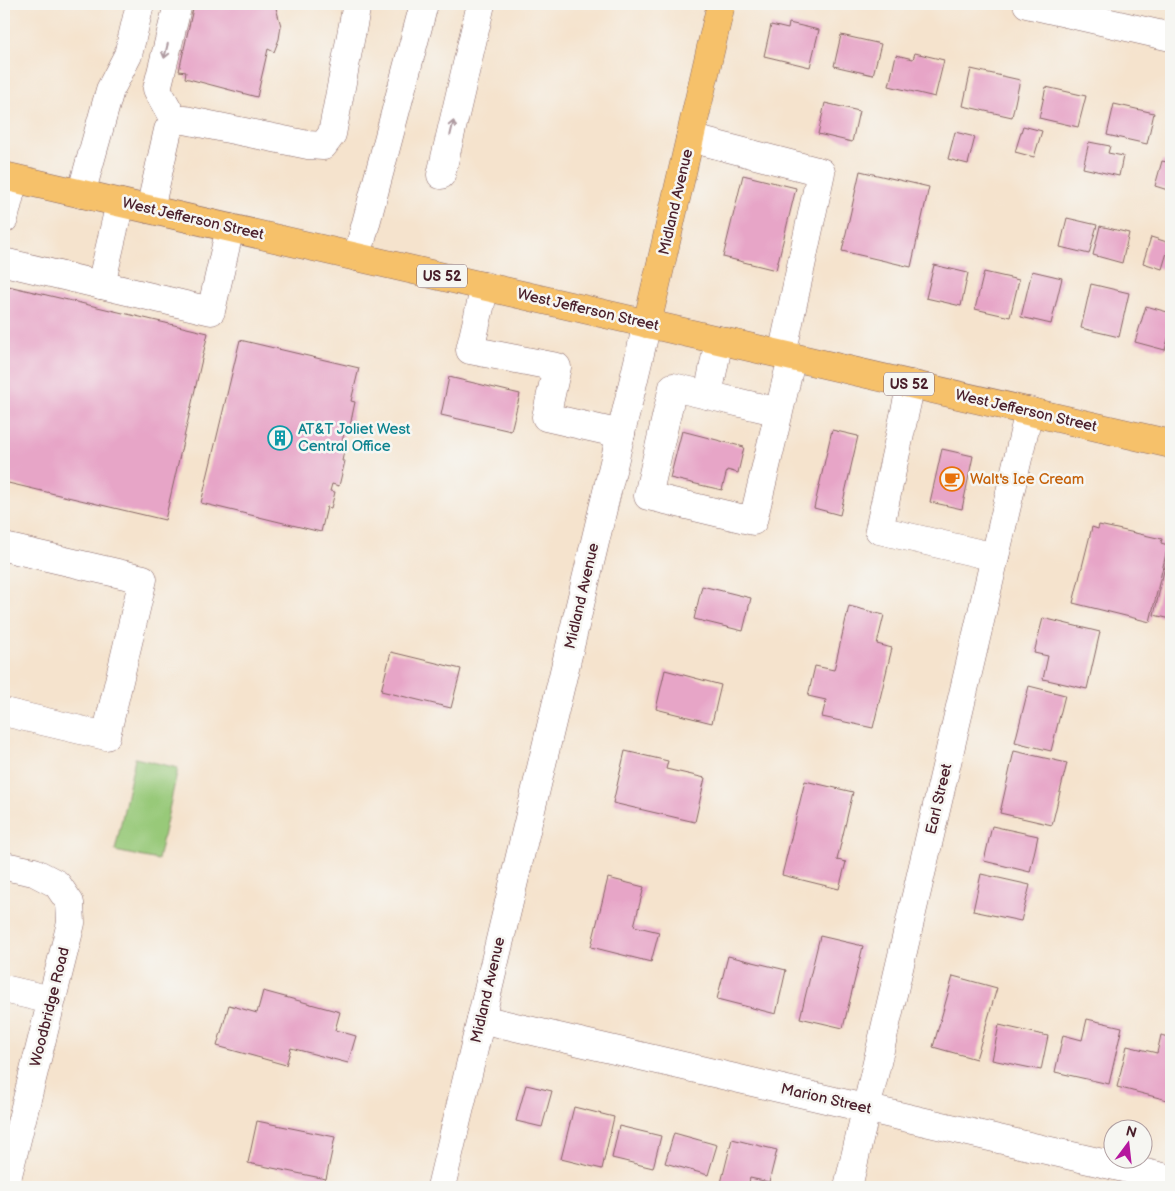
<svg xmlns="http://www.w3.org/2000/svg" width="1175" height="1191" font-family="'Balsamiq Sans',sans-serif">
  <rect width="100%" height="100%" fill="#f6f6f2"/>
  <filter id="ink" filterUnits="userSpaceOnUse"><feTurbulence type="fractalNoise" baseFrequency=".02" numOctaves="2"/><feDisplacementMap in="SourceGraphic" scale="10" xChannelSelector="R" yChannelSelector="G"/><feConvolveMatrix kernelMatrix="1 2 1 2 8 2 1 2 1" color-interpolation-filters="sRGB"/></filter>
  <filter id="wash" filterUnits="userSpaceOnUse"><feTurbulence type="fractalNoise" baseFrequency=".0096" numOctaves="4" result="noise"/><feDisplacementMap in="SourceGraphic" scale="20" xChannelSelector="R" yChannelSelector="G"/><feGaussianBlur stdDeviation="1.12" result="paint"/><feColorMatrix in="noise" values="0 0 0 0 0 0 0 0 0 0 0 0 0 0 0 0 0 1.4 0 .05"/><feComposite in="paint" operator="in"/></filter>
  <g filter="url(#wash)">
    <rect width="100%" height="100%" fill="#f5e3cd"/>
    <polygon fill="#98c979" stroke="#717452" points="135,758 178,768 158,860 115,851"/>
    <g id="blocks">
      <g fill="#e7a5c7">
        <polygon points="194,4 277,4 276,8 281,26 279,39 274,52 268,49 257,97 185,78 186,72 179,71"/>
        <polygon points="789,23 819,30 810,67 764,56 771,25 788,29"/>
        <polygon points="841,35 881,44 873,75 834,66"/>
        <polygon points="915,53 944,60 935,97 889,86 896,55 913,59"/>
        <polygon points="971,69 1020,80 1012,117 963,106"/>
        <polygon points="1046,87 1086,96 1078,127 1039,118"/>
        <polygon points="825,103 859,111 852,142 818,134"/>
        <polygon points="1114,104 1154,113 1147,144 1107,135"/>
        <polygon points="1023,126 1042,131 1034,157 1015,152"/>
        <polygon points="955,132 975,137 968,164 948,159"/>
        <polygon points="1089,142 1110,146 1108,153 1123,156 1119,176 1083,168"/>
        <polygon points="1162,161 1171,163 1171,191 1155,186"/>
        <polygon points="860,171 929,187 911,267 842,251"/>
        <polygon points="743,175 796,188 776,270 723,257"/>
        <polygon points="1067,218 1097,225 1089,254 1060,247"/>
        <polygon points="1100,226 1129,233 1122,263 1093,255"/>
        <polygon points="1151,237 1170,243 1162,269 1143,263"/>
        <polygon points="934,265 968,273 961,306 926,298"/>
        <polygon points="1032,271 1062,278 1051,324 1021,317"/>
        <polygon points="984,272 1019,280 1010,317 975,309"/>
        <polygon points="1091,284 1129,293 1119,337 1081,328"/>
        <polygon points="4,285 208,333 165,520 4,482"/>
        <polygon points="1146,306 1171,313 1171,328 1165,350 1135,342"/>
        <polygon points="240,340 359,368 351,401 355,402 350,426 346,425 340,450 344,451 342,461 345,461 339,486 332,484 330,491 335,492 331,508 327,507 321,532 201,503"/>
        <polygon points="449,377 520,394 511,431 441,415"/>
        <polygon points="832,430 858,436 840,515 814,508"/>
        <polygon points="682,431 744,447 738,473 727,470 722,490 670,478"/>
        <polygon points="942,449 973,456 962,509 930,502"/>
        <polygon points="1099,525 1162,539 1161,543 1168,545 1150,622 1073,603 1092,527 1098,529"/>
        <polygon points="1168,553 1171,554 1171,619 1154,615"/>
        <polygon points="702,586 751,598 743,631 694,619"/>
        <polygon points="849,606 884,615 877,644 892,648 873,728 822,717 826,700 808,696 815,666 834,670"/>
        <polygon points="1043,618 1100,632 1087,689 1043,679 1048,656 1034,653"/>
        <polygon points="391,652 461,669 451,708 381,691"/>
        <polygon points="665,670 721,685 712,723 656,709"/>
        <polygon points="1029,686 1065,695 1051,751 1015,742"/>
        <polygon points="625,751 668,761 666,769 705,778 695,822 613,803"/>
        <polygon points="1014,751 1067,763 1052,825 1000,813"/>
        <polygon points="805,781 853,792 837,860 846,862 839,889 782,875"/>
        <polygon points="992,826 1038,836 1030,872 984,861"/>
        <polygon points="981,874 1030,885 1021,921 973,911"/>
        <polygon points="608,878 644,887 634,926 659,932 651,962 591,947"/>
        <polygon points="820,936 863,946 843,1028 800,1018"/>
        <polygon points="728,956 786,970 776,1014 717,999"/>
        <polygon points="953,976 997,988 976,1059 933,1047"/>
        <polygon points="263,991 340,1012 335,1030 356,1036 348,1063 291,1048 286,1065 217,1046 229,1005 257,1013"/>
        <polygon points="1087,1019 1122,1027 1109,1084 1055,1072 1063,1035 1082,1040"/>
        <polygon points="999,1025 1048,1036 1041,1070 992,1060"/>
        <polygon points="1161,1035 1171,1038 1171,1101 1117,1087 1127,1046 1157,1053"/>
        <polygon points="526,1085 552,1091 542,1127 516,1121"/>
        <polygon points="574,1107 614,1117 602,1169 561,1159"/>
        <polygon points="257,1121 335,1137 326,1179 248,1163"/>
        <polygon points="619,1126 661,1136 653,1168 612,1158"/>
        <polygon points="674,1133 717,1145 708,1175 665,1163"/>
        <polygon points="732,1139 777,1150 769,1182 750,1178 748,1187 720,1187"/>
      </g>
    </g>
  </g>
  <g filter="url(#ink)">
    <use href="#blocks" fill-opacity="0" stroke="#866464" stroke-width="1"/>
    <g fill="none" stroke-linecap="round" stroke-linejoin="round">
      <g stroke="#866464" stroke-width="29">
        <g id="minor">
          <polyline points="1027,4 1171,37"/>
          <polyline points="174,120 157,89 178,4"/>
          <polyline points="690,138 821,172 782,355"/>
          <polyline points="441,175 481,4"/>
          <polyline points="81,194 110,90 128,55 140,4"/>
          <polyline points="150,209 168,130 174,120 185,120 308,145 323,146 332,134 357,4"/>
          <polyline points="4,219 14,179"/>
          <polyline points="357,257 424,4"/>
          <polyline points="4,262 211,311 230,228"/>
          <polyline points="101,285 120,203"/>
          <polyline points="485,286 470,350 557,367 546,417 621,434"/>
          <polyline points="911,384 879,530 995,557"/>
          <polyline points="708,395 719,340"/>
          <polyline points="779,412 673,387 648,496 753,521 792,357"/>
          <polyline points="4,547 143,579 106,736 4,712"/>
          <polyline points="4,866 34,872 57,884 70,903 71,923 5,1187"/>
          <polyline points="4,989 51,1000"/>
          <polyline points="481,1019 1171,1179"/>
          <polyline points="441,1187 647,324"/>
          <polyline points="848,1187 1029,411"/>
        </g>
      </g>
      <g stroke="#866464" stroke-width="29">
        <g id="major">
          <polyline points="4,176 1171,444"/>
          <polyline points="647,324 721,4"/>
        </g>
      </g>
      <use href="#minor" stroke="#fff" stroke-width="28"/>
      <use href="#major" stroke="#f6c16b" stroke-width="28"/>
    </g>
    <defs><path id="oneway-shaft" d="M-6 0H5M1.5-3L5.5 0L1.5 3" fill="none" stroke-width="1.6" stroke-linecap="round" stroke-linejoin="round" transform="scale(1.25)"/></defs>
    <g stroke="#ae9aa0">
      <use href="#oneway-shaft" transform="translate(166 51) rotate(104)"/>
      <use href="#oneway-shaft" transform="translate(452 128) rotate(-77)"/>
    </g>
  </g>
  <defs>
    <g id="building-ring" transform="scale(1.25)"><circle r="9.5" fill="#f6f6f2" stroke="#0f9aa8" stroke-width="1.5"/><path d="M-4-6H4V6H1V3H-1V6H-4ZM-2.5-4.3h1.7v1.8h-1.7ZM.8-4.3h1.7v1.8H.8ZM-2.5-1h1.7V.8h-1.7ZM.8-1h1.7V.8H.8Z" fill="#0f9aa8"/></g>
    <g id="cafe-ring" transform="scale(1.25)"><circle r="9.5" fill="#f6f6f2" stroke="#e8710a" stroke-width="1.5"/><path d="M-5.5-4.5H6V0H3Q3 3.5 0 3.5H-2.5Q-5.5 3.5-5.5 0ZM3-3.2v2h1.7v-2ZM-6 4.5H4V6H-6Z" fill="#e8710a"/></g>
  </defs>
  <g fill-rule="evenodd">
    <use href="#building-ring" x="280" y="438"/>
    <use href="#cafe-ring" x="952" y="479"/>
  </g>
  <g text-anchor="middle" dominant-baseline="central" stroke-width="5" stroke-linejoin="round" paint-order="stroke">
    <g fill="#f6f6f2" stroke="#7e6067" stroke-width="1">
      <rect x="417" y="264.5" width="50" height="23" rx="4"/>
      <rect x="884" y="372.5" width="50" height="23" rx="4"/>
    </g>
    <g font-size="14" font-weight="bold" fill="#4a1f2b">
      <text x="442" y="276">US 52</text>
      <text x="909" y="384">US 52</text>
    </g>
    <g font-size="15" fill="#4a1f2b" stroke="#f6f6f2">
      <text transform="translate(676 202) rotate(-77)">Midland Avenue</text>
      <text transform="translate(193 219) rotate(13)">West Jefferson Street</text>
      <text transform="translate(588 310) rotate(13)">West Jefferson Street</text>
      <text transform="translate(1026 411) rotate(13)">West Jefferson Street</text>
      <text transform="translate(582 596) rotate(-77)">Midland Avenue</text>
      <text transform="translate(939 799) rotate(-77)">Earl Street</text>
      <text transform="translate(488 990) rotate(-77)">Midland Avenue</text>
      <text transform="translate(50 1007) rotate(-76)">Woodbridge Road</text>
      <text transform="translate(826 1099) rotate(13)">Marion Street</text>
    </g>
    <g font-size="15" fill="#0d838f" stroke="#f6f6f2" text-anchor="start">
      <text x="298" y="429">AT&amp;T Joliet West<tspan x="298" dy="17">Central Office</tspan></text>
    </g>
    <g font-size="15" fill="#c56008" stroke="#f6f6f2" text-anchor="start">
      <text x="970" y="479">Walt's Ice Cream</text>
    </g>
  </g>
  <rect width="1175" height="1191" fill="none" stroke="#f6f6f2" stroke-width="20"/>
  <g transform="translate(1128 1144) rotate(15)"><circle r="24" fill="#f6f6f2" stroke="#b1a0a2"/>
  <path d="M0-4L9 19L0 12L-9 19Z" fill="#b5179e"/>
  <text y="-8" font-size="14" font-weight="bold" text-anchor="middle" fill="#4a1f2b">N</text>
  </g>
</svg>
